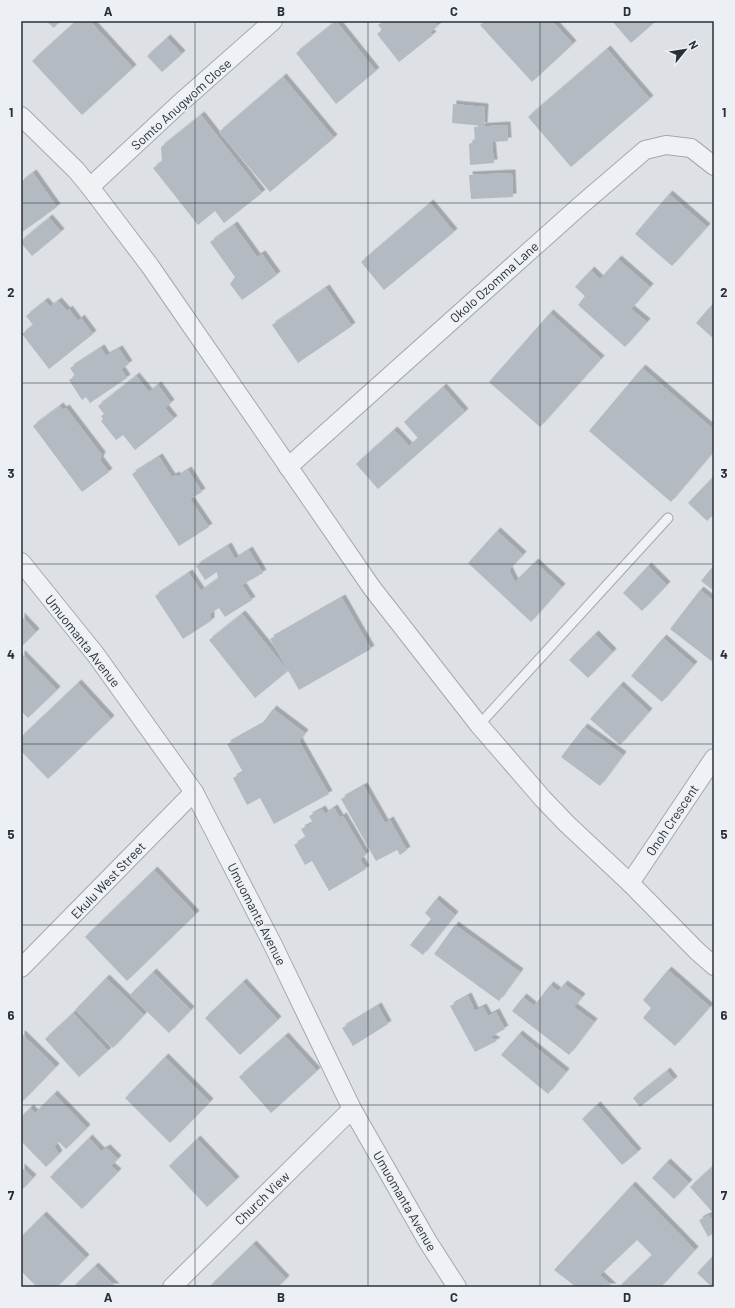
<svg xmlns="http://www.w3.org/2000/svg" width="735" height="1308" font-family="Barlow,sans-serif">
  <defs>
    <filter id="shadow"><feDropShadow dx="3.5" dy="-3.5" stdDeviation="0" flood-color="#0004"/></filter>
  </defs>
  <rect width="100%" height="100%" fill="#dde1e6"/>
  <g fill="#b4bac2" filter="url(#shadow)">
    <polygon points="46,21 60,21 54,28"/>
    <polygon points="76,21 90,21 133,68 82,115 32,61"/>
    <polygon points="336,21 376,71 336,104 296,53"/>
    <polygon points="384,21 434,21 438,26 430,32 433,35 399,62 377,34 382,30 378,25"/>
    <polygon points="485,21 552,21 573,44 532,82 480,25"/>
    <polygon points="612,21 656,21 631,43"/>
    <polygon points="167,38 182,54 162,72 147,56"/>
    <polygon points="607,49 650,99 571,167 528,117"/>
    <polygon points="283,77 334,138 270,192 219,132"/>
    <polygon points="453,104 485,107 484,126 452,123"/>
    <polygon points="201,115 262,193 224,223 215,211 198,225 153,168 162,162 161,147"/>
    <polygon points="507,125 508,141 492,142 494,163 470,165 469,144 475,141 474,127"/>
    <polygon points="33,173 57,207 21,233 21,182"/>
    <polygon points="512,173 513,197 471,199 469,175"/>
    <polygon points="669,194 707,227 672,266 635,234"/>
    <polygon points="430,203 454,232 384,290 361,262"/>
    <polygon points="49,218 61,232 32,256 21,243 21,241"/>
    <polygon points="234,225 257,257 262,254 277,275 242,300 230,284 235,277 210,242"/>
    <polygon points="618,259 650,287 631,309 647,322 625,347 578,305 585,296 575,287 591,270 600,279"/>
    <polygon points="326,288 352,326 298,363 272,325"/>
    <polygon points="45,301 50,307 58,301 67,311 69,309 78,321 81,318 93,334 49,369 22,334 33,325 26,316"/>
    <polygon points="710,307 714,311 714,339 696,323"/>
    <polygon points="550,313 601,359 540,427 489,382"/>
    <polygon points="101,348 106,356 119,349 129,364 121,369 127,378 90,403 86,397 82,400 69,380 75,376 70,368"/>
    <polygon points="642,368 714,430 714,451 671,502 589,431"/>
    <polygon points="136,376 149,392 158,385 171,403 165,408 174,419 135,450 123,435 116,440 101,421 103,419 101,416 104,414 98,406"/>
    <polygon points="443,387 465,412 378,489 356,464 394,430 409,446 418,438 404,422"/>
    <polygon points="60,406 63,410 66,408 102,455 100,460 109,472 82,492 33,426"/>
    <polygon points="159,457 172,477 176,475 177,477 188,470 202,492 190,499 209,527 179,546 132,474"/>
    <polygon points="714,476 714,514 707,521 688,503"/>
    <polygon points="497,531 523,555 509,570 515,582 535,562 562,587 531,622 468,563"/>
    <polygon points="228,546 235,559 249,550 263,573 242,585 252,600 225,617 219,608 211,613 211,621 183,639 155,596 189,573 201,591 218,579 217,572 205,580 196,566"/>
    <polygon points="714,565 714,591 701,581"/>
    <polygon points="648,566 667,585 642,611 623,593"/>
    <polygon points="700,590 714,601 714,663 670,629"/>
    <polygon points="342,598 371,649 299,690 270,639"/>
    <polygon points="242,614 288,671 255,698 209,640"/>
    <polygon points="21,616 36,632 21,647"/>
    <polygon points="595,634 613,652 588,678 569,660"/>
    <polygon points="663,638 694,665 662,702 631,676"/>
    <polygon points="22,654 57,690 28,718 21,711 21,655"/>
    <polygon points="78,683 111,719 48,779 21,751 21,737"/>
    <polygon points="620,685 649,712 620,745 590,719"/>
    <polygon points="273,709 305,733 299,741 329,794 274,824 260,798 247,805 233,778 243,772 227,744 261,725"/>
    <polygon points="584,727 623,755 600,786 561,757"/>
    <polygon points="364,786 385,823 390,820 407,850 400,855 397,850 376,861 341,799"/>
    <polygon points="334,808 340,818 343,816 366,855 360,859 366,869 329,891 312,861 305,865 294,845 306,838 301,829 313,823 309,816 322,809 325,814"/>
    <polygon points="154,870 196,914 127,981 85,937"/>
    <polygon points="436,899 455,915 423,955 410,945 431,919 425,913"/>
    <polygon points="455,925 520,972 499,1001 434,954"/>
    <polygon points="668,970 710,1007 675,1046 643,1018 651,1008 643,1000"/>
    <polygon points="153,972 191,1010 169,1033 130,995"/>
    <polygon points="106,978 144,1015 113,1048 75,1010"/>
    <polygon points="243,982 278,1020 240,1055 205,1018"/>
    <polygon points="564,984 582,997 574,1007 594,1022 569,1055 512,1011 523,997 534,1006 550,985 558,991"/>
    <polygon points="468,996 475,1011 483,1007 488,1016 496,1012 505,1029 490,1037 497,1041 475,1052 450,1006"/>
    <polygon points="378,1006 388,1024 353,1046 342,1028"/>
    <polygon points="73,1013 108,1051 79,1077 45,1039"/>
    <polygon points="22,1034 56,1067 21,1103 21,1035"/>
    <polygon points="519,1034 566,1072 548,1094 501,1055"/>
    <polygon points="285,1036 317,1071 271,1113 239,1077"/>
    <polygon points="165,1057 210,1102 170,1143 125,1098"/>
    <polygon points="667,1071 674,1080 640,1107 633,1098"/>
    <polygon points="54,1094 87,1128 66,1149 59,1142 54,1146 59,1154 46,1167 21,1141 21,1117 30,1108 35,1113"/>
    <polygon points="597,1105 638,1152 622,1165 582,1119"/>
    <polygon points="89,1138 101,1151 107,1148 118,1159 111,1166 118,1172 82,1209 50,1177"/>
    <polygon points="197,1139 236,1180 207,1207 169,1166"/>
    <polygon points="667,1162 689,1183 674,1199 652,1178"/>
    <polygon points="714,1165 714,1214 690,1187"/>
    <polygon points="21,1167 33,1178 21,1191"/>
    <polygon points="632,1185 695,1250 661,1287 619,1287 652,1255 637,1240 600,1275 613,1287 576,1287 554,1270"/>
    <polygon points="43,1215 86,1258 57,1287 37,1287 21,1271 21,1237"/>
    <polygon points="709,1215 714,1224 714,1233 708,1237 699,1220"/>
    <polygon points="253,1244 286,1279 278,1287 209,1287"/>
    <polygon points="712,1257 714,1259 714,1287 712,1287 697,1273"/>
    <polygon points="95,1266 116,1287 73,1287"/>
  </g>
  <g fill="none" stroke-linecap="round" stroke-linejoin="round">
    <g stroke="#a3a8af" stroke-width="11">
      <polyline id="lane" points="479,725 668,518"/>
    </g>
    <g stroke="#a3a8af" stroke-width="20">
      <g id="street">
        <polyline points="21,116 76,170 90,187 150,266 372,588 479,725 543,799 567,824 630,883 697,951 714,966"/>
        <polyline points="90,187 179,104 273,21"/>
        <polyline points="288,467 581,205 645,150 666,145 691,148 714,166"/>
        <polyline points="21,562 96,655 194,792 273,945 352,1109 428,1242 457,1287"/>
        <polyline points="630,883 714,758"/>
        <polyline points="21,968 194,792"/>
        <polyline points="172,1287 352,1109"/>
      </g>
    </g>
    <use href="#lane" stroke="#eff1f4" stroke-width="9"/>
    <use href="#street" stroke="#eff1f4" stroke-width="18"/>
  </g>
  <path fill="none" stroke="#272f3b" stroke-width="1" stroke-opacity="0.55" d="M195,21V1287M368,21V1287M540,21V1287M21,203H714M21,383H714M21,564H714M21,744H714M21,925H714M21,1105H714"/>
  <g text-anchor="middle" dominant-baseline="central" stroke-width="3" stroke-linejoin="round" paint-order="stroke">
    <g font-size="13" fill="#272f3b" stroke="#eceff4">
      <text transform="translate(181 104) rotate(-42)">Somto Anugwom Close</text>
      <text transform="translate(494 282) rotate(-42)">Okolo Ozomma Lane</text>
      <text transform="translate(83 641) rotate(52)">Umuomanta Avenue</text>
      <text transform="translate(672 820) rotate(-56)">Onoh Crescent</text>
      <text transform="translate(108 880) rotate(-46)">Ekulu West Street</text>
      <text transform="translate(257 914) rotate(63)">Umuomanta Avenue</text>
      <text transform="translate(262 1198) rotate(-44)">Church View</text>
      <text transform="translate(405 1201) rotate(60)">Umuomanta Avenue</text>
    </g>
  </g>
  <rect width="735" height="1308" fill="none" stroke="#eceff4" stroke-width="44"/>
  <g transform="translate(685 50) rotate(60)" stroke="#eceff4" stroke-width="3" paint-order="stroke">
  <path d="M0-3L7 15L0 10L-7 15Z" fill="#272f3b"/>
  <text y="-6" font-size="11" font-weight="bold" text-anchor="middle" fill="#272f3b">N</text>
  </g>
  <rect x="22" y="22" width="691" height="1264" fill="none" stroke="#272f3b" stroke-width="1.5"/>
  <g font-size="13" text-anchor="middle" font-weight="bold" fill="#272f3b">
    <text x="108" y="16">A</text>
    <text x="281" y="16">B</text>
    <text x="454" y="16">C</text>
    <text x="627" y="16">D</text>
    <text x="11" y="117">1</text>
    <text x="724" y="117">1</text>
    <text x="11" y="297">2</text>
    <text x="724" y="297">2</text>
    <text x="11" y="478">3</text>
    <text x="724" y="478">3</text>
    <text x="11" y="659">4</text>
    <text x="724" y="659">4</text>
    <text x="11" y="839">5</text>
    <text x="724" y="839">5</text>
    <text x="11" y="1020">6</text>
    <text x="724" y="1020">6</text>
    <text x="11" y="1200">7</text>
    <text x="724" y="1200">7</text>
    <text x="108" y="1302">A</text>
    <text x="281" y="1302">B</text>
    <text x="454" y="1302">C</text>
    <text x="627" y="1302">D</text>
  </g>
</svg>
